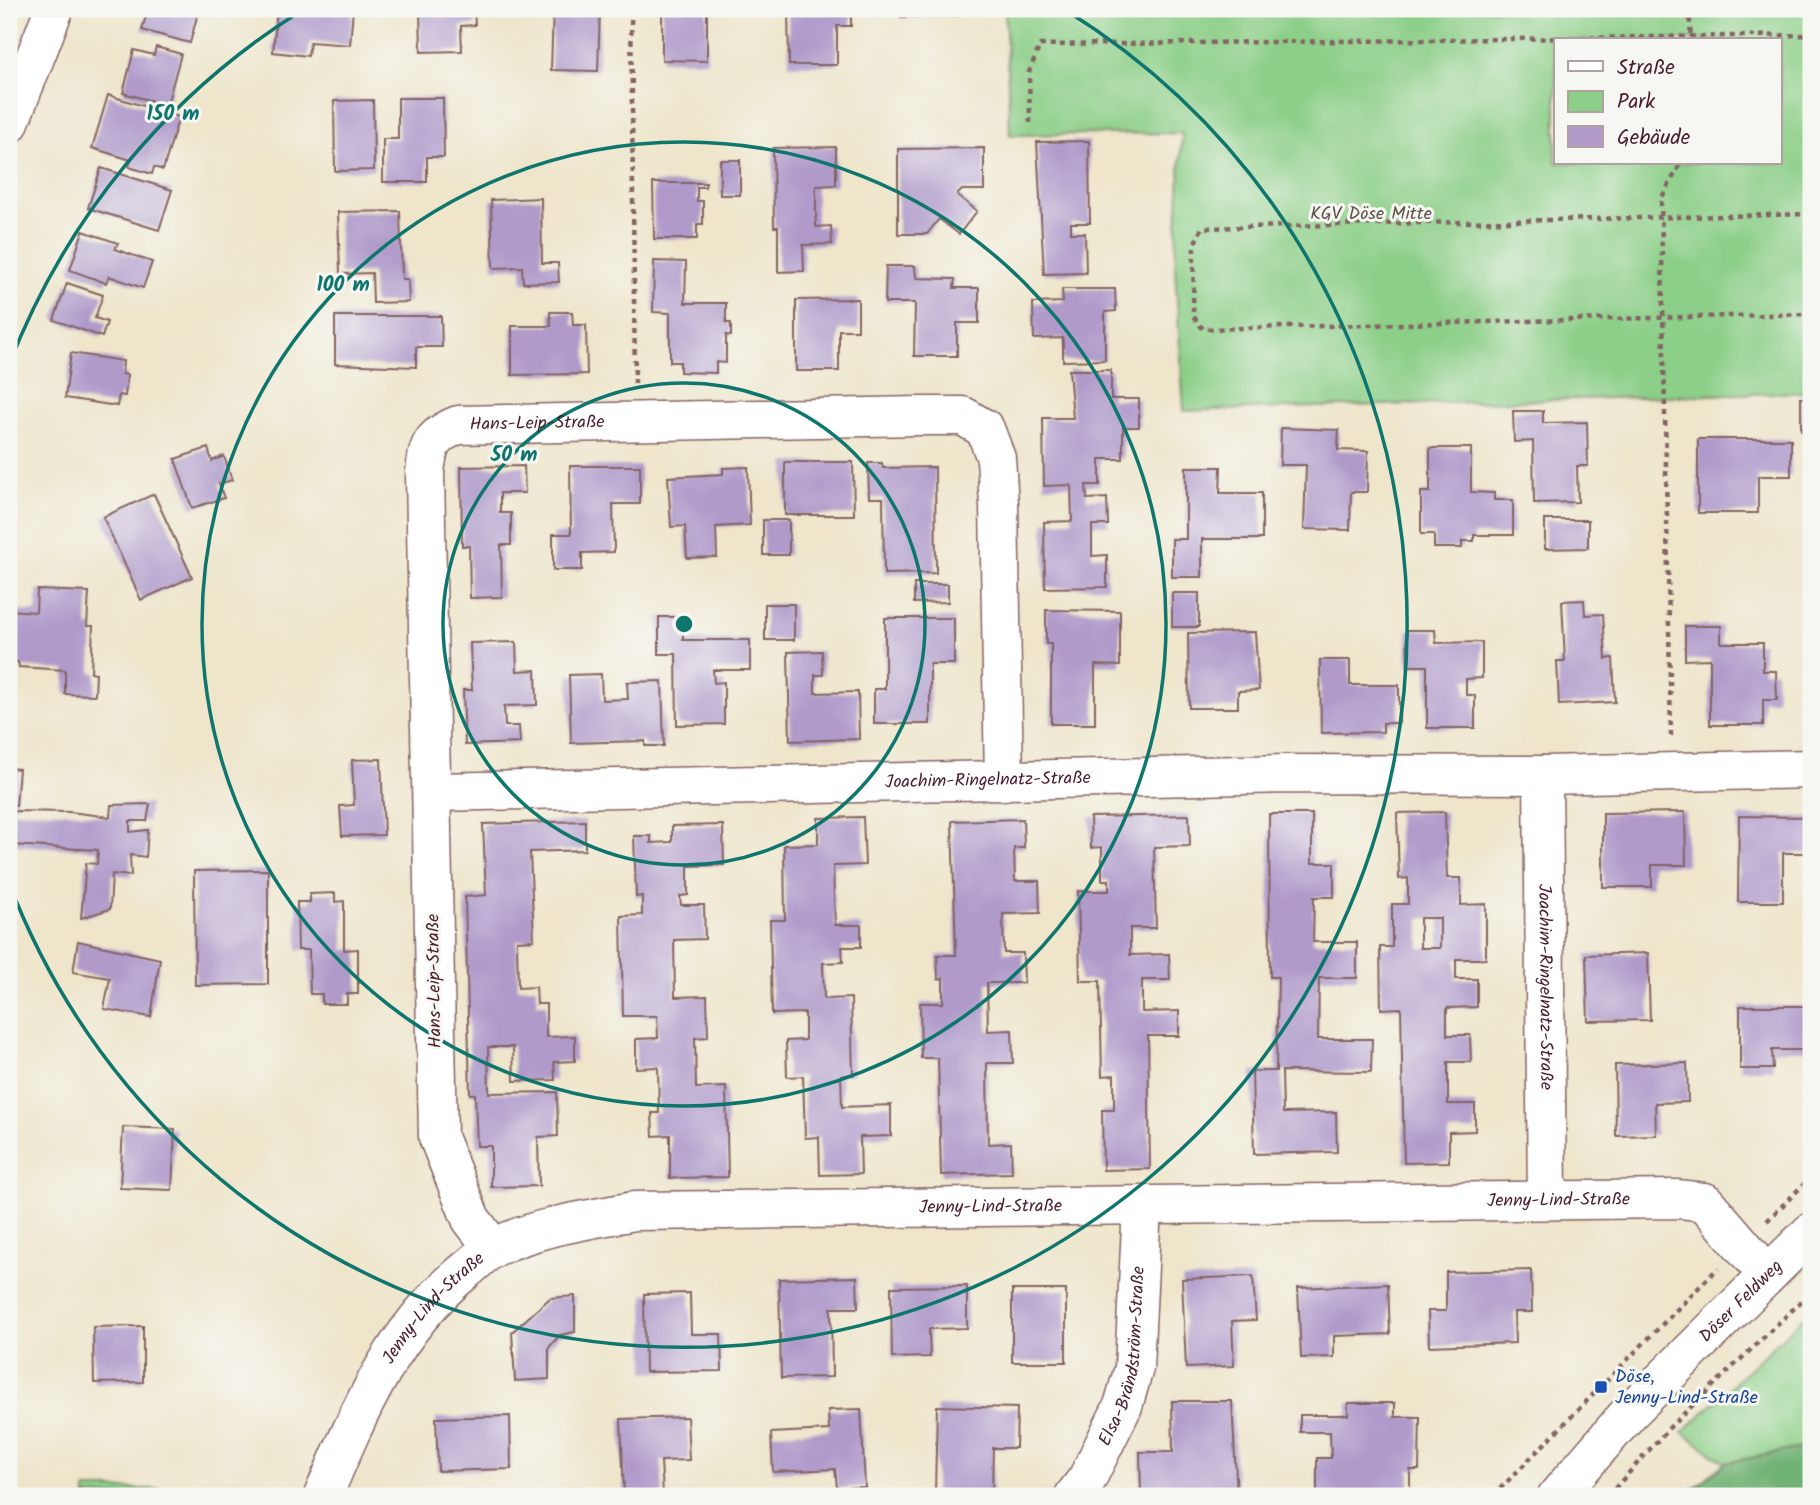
<svg xmlns="http://www.w3.org/2000/svg" width="1820" height="1505" font-family="Kalam,sans-serif">
  <rect width="100%" height="100%" fill="#f6f6f2"/>
  <filter id="ink" filterUnits="userSpaceOnUse"><feTurbulence type="fractalNoise" baseFrequency=".0143" numOctaves="2"/><feDisplacementMap in="SourceGraphic" scale="14" xChannelSelector="R" yChannelSelector="G"/><feConvolveMatrix kernelMatrix="1 2 1 2 8 2 1 2 1" color-interpolation-filters="sRGB"/></filter>
  <filter id="wash" filterUnits="userSpaceOnUse"><feTurbulence type="fractalNoise" baseFrequency=".00686" numOctaves="4" result="noise"/><feDisplacementMap in="SourceGraphic" scale="28" xChannelSelector="R" yChannelSelector="G"/><feGaussianBlur stdDeviation="1.57" result="paint"/><feColorMatrix in="noise" values="0 0 0 0 0 0 0 0 0 0 0 0 0 0 0 0 0 1.4 0 .05"/><feComposite in="paint" operator="in"/></filter>
  <g filter="url(#wash)">
    <rect width="100%" height="100%" fill="#eee5ca"/>
    <g fill="#8ccf88" stroke="#6b775a" stroke-width="2" fill-rule="evenodd">
      <path d="M1005,9H1811V392L1184,411L1175,268L1182,133L1010,135ZM1556,40H1780V163H1556Z"/>
      <polygon points="1811,1310 1811,1446 1725,1463 1683,1432"/>
      <rect x="86" y="1489" width="74" height="7"/>
    </g>
    <polygon fill="#71b274" stroke="#5e6850" stroke-width="2" points="1811,1446 1811,1496 1685,1496 1725,1463"/>
    <g id="blocks">
      <g fill="#af9aca" fill-rule="evenodd">
        <polygon points="148,9 199,9 190,43 142,30"/>
        <polygon points="277,9 353,9 350,45 310,42 308,56 273,52"/>
        <polygon points="420,9 474,9 475,25 461,26 462,51 421,52"/>
        <polygon points="553,9 600,9 598,71 551,70"/>
        <polygon points="662,9 707,9 707,61 662,60"/>
        <polygon points="788,9 851,9 851,26 837,26 837,65 789,65"/>
        <polygon points="901,9 956,9 956,16 901,17"/>
        <polygon points="156,47 181,54 167,105 123,93 134,50 154,55"/>
        <polygon points="108,95 179,117 163,170 154,167 152,174 129,167 131,160 92,148"/>
        <polygon points="398,98 443,98 444,157 427,157 427,182 383,182 383,139 398,139"/>
        <polygon points="373,100 374,170 335,171 334,101"/>
        <polygon points="1089,141 1090,223 1071,223 1071,233 1085,233 1086,273 1044,274 1037,142"/>
        <polygon points="836,147 836,185 816,186 816,227 831,226 832,244 803,245 804,271 778,272 778,227 774,227 773,148"/>
        <polygon points="984,148 984,190 962,190 957,195 977,211 959,234 939,219 927,234 898,234 898,149"/>
        <rect x="720" y="160" width="20" height="35"/>
        <polygon points="101,168 172,190 159,230 88,208"/>
        <polygon points="653,183 706,183 705,187 697,187 697,201 703,201 703,224 697,224 697,239 654,239"/>
        <polygon points="541,198 542,263 558,263 559,282 523,283 522,267 493,268 491,200"/>
        <polygon points="400,211 402,279 408,279 409,302 373,303 372,273 340,274 338,212"/>
        <polygon points="83,231 118,243 115,249 152,262 143,288 109,276 106,283 70,270"/>
        <polygon points="654,261 686,262 685,303 726,303 726,323 731,323 731,336 726,335 726,363 716,362 716,373 680,372 680,362 670,362 670,313 653,312"/>
        <polygon points="886,266 915,266 916,278 955,279 954,288 979,288 979,323 957,323 957,356 914,356 915,303 885,303"/>
        <polygon points="67,283 103,295 95,318 107,322 102,337 54,320"/>
        <polygon points="1062,289 1115,289 1116,311 1105,312 1105,360 1063,361 1063,338 1034,339 1033,303 1063,302"/>
        <polygon points="858,299 858,330 839,330 839,371 796,371 796,300"/>
        <polygon points="550,312 572,312 573,325 586,325 587,374 512,375 512,326 551,326"/>
        <polygon points="335,316 441,316 442,347 416,347 416,367 335,364"/>
        <polygon points="71,353 123,361 122,374 127,375 125,396 119,395 117,406 65,398"/>
        <polygon points="1069,370 1111,370 1111,399 1139,399 1139,427 1123,427 1123,459 1100,459 1100,485 1086,485 1087,499 1107,498 1108,525 1092,525 1092,556 1107,555 1107,587 1045,588 1044,522 1072,521 1071,485 1044,486 1043,418 1073,418"/>
        <rect x="1801" y="398" width="10" height="32"/>
        <polygon points="1513,411 1543,411 1543,423 1587,422 1588,466 1577,466 1578,502 1534,503 1533,441 1514,442"/>
        <polygon points="1281,428 1339,430 1338,450 1368,451 1367,492 1351,492 1350,530 1304,529 1306,465 1280,465"/>
        <polygon points="1698,439 1791,439 1791,476 1758,476 1758,513 1698,513"/>
        <polygon points="208,448 212,461 224,456 232,480 219,484 224,498 192,508 175,459"/>
        <polygon points="1430,448 1471,448 1471,492 1494,493 1494,500 1513,500 1513,535 1474,535 1474,541 1462,541 1462,548 1434,548 1434,534 1421,534 1421,492 1430,492"/>
        <polygon points="785,462 853,462 854,515 785,515"/>
        <polygon points="868,463 882,463 883,468 935,467 936,573 884,574 883,498 869,498"/>
        <polygon points="524,466 525,493 500,493 500,513 511,513 511,545 501,545 502,597 470,598 469,546 462,546 461,467"/>
        <polygon points="570,466 640,466 640,504 613,504 614,552 582,553 582,570 553,570 553,534 571,534"/>
        <polygon points="748,467 750,525 716,527 717,557 687,558 685,526 671,527 668,477 723,474 723,468"/>
        <polygon points="1186,467 1221,467 1220,493 1262,493 1262,539 1202,539 1202,577 1172,577 1172,539 1186,539"/>
        <polygon points="154,494 192,577 141,600 103,517"/>
        <rect x="763" y="520" width="26" height="35"/>
        <polygon points="1545,520 1588,520 1588,548 1545,549"/>
        <polygon points="914,584 948,584 948,602 914,603"/>
        <polygon points="37,590 89,592 87,626 93,626 91,672 96,673 95,695 65,694 65,670 19,667 18,662 9,661 9,610 36,612"/>
        <rect x="1172" y="593" width="27" height="34"/>
        <polygon points="1584,600 1585,615 1603,614 1606,659 1613,658 1615,702 1559,705 1557,661 1565,661 1562,601"/>
        <rect x="765" y="604" width="29" height="36"/>
        <polygon points="1046,610 1120,611 1120,666 1095,665 1095,724 1051,724 1051,644 1046,644"/>
        <polygon points="659,617 683,617 683,640 750,640 750,670 713,670 714,683 724,682 724,724 677,725 676,654 659,654"/>
        <polygon points="885,618 954,618 954,664 930,664 930,724 874,724 874,689 885,689"/>
        <polygon points="1685,626 1721,626 1721,643 1763,643 1763,671 1776,671 1777,700 1763,700 1763,725 1710,725 1710,659 1685,660"/>
        <polygon points="1407,630 1435,630 1436,643 1482,642 1482,678 1466,679 1466,695 1475,695 1475,728 1427,728 1427,666 1408,666"/>
        <polygon points="1255,632 1259,690 1238,691 1238,708 1189,708 1188,633"/>
        <polygon points="516,642 517,671 536,670 537,705 504,706 505,726 519,726 520,743 465,745 463,690 472,690 470,643"/>
        <polygon points="822,651 823,675 815,675 815,693 858,692 859,739 790,741 788,652"/>
        <polygon points="1320,660 1350,660 1350,685 1399,685 1399,723 1383,723 1383,732 1321,733"/>
        <polygon points="601,674 602,700 628,699 627,682 662,681 664,746 645,746 645,741 571,743 569,675"/>
        <polygon points="381,759 384,835 342,836 340,806 354,805 352,760"/>
        <polygon points="9,768 19,769 16,806 9,805"/>
        <polygon points="150,804 147,821 130,821 130,832 148,830 146,857 130,855 131,876 112,874 110,909 81,918 86,863 97,864 98,850 11,845 9,852 9,820 13,820 12,811 70,812 110,817 111,805"/>
        <path d="M1445,812L1447,878H1461V905L1486,904V959H1456V979H1477V1007L1447,1008V1035H1470L1471,1062H1448V1104H1475V1131L1449,1132V1162L1404,1163L1401,1008L1381,1009L1380,947H1392V904H1408V878L1399,879L1397,813ZM1420,918H1440V948H1420Z"/>
        <polygon points="1685,812 1686,865 1652,865 1652,887 1603,887 1603,813"/>
        <polygon points="1269,814 1312,814 1312,863 1334,863 1334,897 1314,897 1313,942 1357,942 1357,978 1319,978 1318,1039 1372,1039 1371,1072 1282,1071 1283,1113 1336,1112 1337,1152 1254,1154 1252,1071 1276,1071 1278,977 1270,977"/>
        <polygon points="1189,815 1190,846 1154,847 1156,928 1130,928 1130,955 1169,954 1170,980 1142,980 1142,1012 1179,1011 1179,1036 1148,1036 1150,1169 1103,1170 1102,1110 1114,1110 1114,1075 1102,1076 1100,981 1080,981 1078,891 1109,891 1109,880 1102,880 1102,847 1091,848 1090,817"/>
        <polygon points="1739,816 1811,817 1811,853 1783,853 1783,902 1738,902"/>
        <polygon points="863,817 865,865 833,866 835,925 861,925 861,947 842,947 843,962 823,963 824,999 851,998 853,1075 841,1075 842,1107 891,1105 891,1136 860,1137 861,1174 820,1175 819,1137 805,1138 803,1076 787,1077 786,1041 805,1040 805,1013 772,1014 770,920 785,920 784,845 818,844 818,818"/>
        <polygon points="1023,819 1024,848 1014,848 1015,881 1039,881 1040,913 1003,914 1004,953 1023,953 1024,983 987,983 988,1031 1012,1030 1013,1063 987,1063 988,1144 1011,1143 1012,1173 941,1175 938,1058 921,1058 920,1003 943,1003 943,978 938,979 937,955 956,955 952,821"/>
        <polygon points="585,821 585,850 530,852 534,940 517,941 518,988 536,987 537,1004 546,1004 546,1037 575,1036 575,1061 554,1062 555,1080 514,1081 513,1047 488,1047 489,1093 557,1092 558,1136 538,1137 539,1186 491,1187 491,1146 477,1146 475,1094 470,1094 465,897 486,895 483,824"/>
        <polygon points="723,825 724,865 688,866 688,895 680,896 681,905 704,905 705,939 674,940 675,997 707,996 708,1037 695,1038 696,1088 726,1087 728,1177 670,1178 670,1135 653,1136 652,1113 659,1113 658,1067 636,1068 636,1039 658,1038 657,1016 623,1016 621,916 642,915 642,896 636,897 634,836 651,836 651,843 672,842 672,826"/>
        <polygon points="268,870 268,984 195,985 194,871"/>
        <polygon points="335,893 335,902 344,901 344,950 358,949 358,994 347,994 347,1004 322,1004 322,994 310,994 309,950 298,950 297,902 310,902 310,894"/>
        <polygon points="78,941 160,959 151,1017 104,1009 110,978 73,972"/>
        <polygon points="1648,953 1650,1020 1588,1021 1586,955"/>
        <polygon points="1740,1006 1809,1006 1809,1050 1772,1050 1773,1069 1740,1069"/>
        <polygon points="1687,1063 1688,1102 1655,1103 1656,1135 1616,1136 1615,1065"/>
        <polygon points="123,1127 175,1129 172,1190 120,1188"/>
        <polygon points="1531,1270 1532,1312 1514,1312 1515,1343 1429,1346 1428,1311 1446,1311 1446,1272"/>
        <polygon points="1253,1276 1256,1320 1232,1321 1234,1366 1186,1368 1182,1279"/>
        <polygon points="857,1277 858,1308 831,1308 832,1377 781,1378 779,1279"/>
        <polygon points="1388,1284 1390,1334 1334,1336 1334,1357 1301,1358 1298,1288"/>
        <polygon points="967,1286 967,1328 929,1329 930,1357 892,1358 891,1287"/>
        <rect x="1012" y="1290" width="54" height="72"/>
        <polygon points="690,1293 691,1334 721,1334 722,1371 645,1372 644,1294"/>
        <polygon points="575,1296 575,1332 560,1335 549,1347 549,1379 515,1381 512,1332 550,1298"/>
        <polygon points="143,1326 143,1382 94,1383 93,1327"/>
        <polygon points="1172,1401 1232,1401 1237,1496 1141,1496 1140,1452 1173,1452"/>
        <polygon points="1348,1403 1395,1403 1395,1417 1420,1417 1419,1470 1410,1470 1410,1496 1317,1496 1317,1458 1331,1458 1330,1432 1300,1432 1300,1415 1348,1415"/>
        <polygon points="937,1406 1017,1408 1016,1448 993,1448 992,1493 935,1492"/>
        <polygon points="861,1409 865,1487 837,1488 835,1469 773,1472 771,1433 829,1430 828,1410"/>
        <polygon points="510,1416 511,1469 438,1471 436,1418"/>
        <polygon points="687,1417 689,1460 661,1461 663,1494 624,1495 621,1419"/>
      </g>
    </g>
  </g>
  <g filter="url(#ink)">
    <use href="#blocks" fill-opacity="0" stroke="#836463" stroke-width="2"/>
    <g fill="none" stroke-linecap="round" stroke-linejoin="round">
      <g stroke="#836463" stroke-width="41">
        <g id="minor">
          <polyline points="9,124 54,9"/>
          <path id="s1" d="M1543,775L1547,1199"/>
          <path id="s2" d="M432,792L1290,774L1543,775L1811,769"/>
          <path id="s3" d="M493,1248L471,1219L438,1137L425,473C428,445 431,436 458,425L919,416H963L985,429L996,458L999,504L1004,781"/>
          <path id="s4" d="M323,1496C358,1413 394,1328 466,1270C475,1263 485,1252 495,1247C539,1226 586,1220 634,1211L1679,1199L1705,1202L1767,1274"/>
          <path id="s5" d="M1074,1496L1087,1479L1123,1406L1134,1368L1142,1205"/>
          <path id="s6" d="M1557,1496L1629,1413L1811,1232"/>
        </g>
      </g>
      <g stroke="#836463" stroke-width="4.5" stroke-dasharray="5 5" stroke-linecap="butt">
        <polyline points="631,9 635,386"/>
        <polyline points="1689,9 1691,40"/>
        <polyline points="1030,123 1029,72 1040,45 1811,35"/>
        <polyline points="1811,214 1202,228 1194,245 1193,316 1203,329 1811,314"/>
        <polyline points="1671,736 1661,199 1681,163"/>
        <polyline points="1767,1221 1811,1177"/>
        <polyline points="1493,1496 1718,1268"/>
        <polyline points="1608,1496 1669,1428 1811,1292"/>
      </g>
      <use href="#minor" stroke="#fff" stroke-width="38"/>
    </g>
  </g>
  <g fill="none" stroke="#0f766e" stroke-width="3.5">
    <circle cx="684" cy="624" r="241"/>
    <circle cx="684" cy="624" r="482"/>
    <path d="M9 365A723 723 0 0 1 301 11M1067 11A723 723 0 1 1 9 883"/>
  </g>
  <rect fill="#1a4fb4" stroke="#f6f6f2" stroke-width="2.5" x="1594" y="1380" width="14" height="14" rx="3.5"/>
  <g text-anchor="middle" dominant-baseline="central" stroke-width="6" stroke-linejoin="round" paint-order="stroke">
    <g font-size="18" fill="#5e5447" stroke="#f6f6f2">
      <text x="1371" y="214">KGV Döse Mitte</text>
    </g>
    <g font-size="18" fill="#4a1f2b" stroke="#f6f6f2">
      <text stroke="none"><textPath href="#s3" startOffset="931">Hans-Leip-Straße</textPath></text>
      <text stroke="none"><textPath href="#s2" startOffset="556">Joachim-Ringelnatz-Straße</textPath></text>
      <text transform="translate(435 981) rotate(-91)">Hans-Leip-Straße</text>
      <text stroke="none"><textPath href="#s1" startOffset="212">Joachim-Ringelnatz-Straße</textPath></text>
      <text stroke="none"><textPath href="#s4" startOffset="1376">Jenny-Lind-Straße</textPath></text>
      <text stroke="none"><textPath href="#s4" startOffset="808">Jenny-Lind-Straße</textPath></text>
      <text stroke="none"><textPath href="#s6" startOffset="268">Döser Feldweg</textPath></text>
      <text stroke="none"><textPath href="#s4" startOffset="220">Jenny-Lind-Straße</textPath></text>
      <text stroke="none"><textPath href="#s5" startOffset="152">Elsa-Brändström-Straße</textPath></text>
    </g>
    <g font-size="18" fill="#164399" stroke="#f6f6f2" text-anchor="start">
      <text x="1615" y="1377">Döse,<tspan x="1615" dy="21">Jenny-Lind-Straße</tspan></text>
    </g>
  </g>
  <circle cx="684" cy="624" r="10" fill="#0f766e" stroke="#f6f6f2" stroke-width="3.5"/>
  <g font-size="21" text-anchor="middle" font-weight="bold" fill="#0f766e" stroke="#f6f6f2" stroke-width="6" stroke-linejoin="round" paint-order="stroke">
    <text x="173" y="120">150 m</text>
    <text x="343" y="291">100 m</text>
    <text x="514" y="461">50 m</text>
  </g>
  <rect width="1820" height="1505" fill="none" stroke="#f6f6f2" stroke-width="35"/>
  <rect x="1554" y="38" width="228" height="126" fill="#f6f6f2" stroke="#b1a0a2" stroke-width="2"/>
  <rect x="1568" y="61" width="35" height="10" fill="#ffffff" stroke="#b1a0a2" stroke-width="2"/>
  <text x="1617" y="74" font-size="21" fill="#4a1f2b">Straße</text>
  <rect x="1568" y="91" width="35" height="21" fill="#8ccf88" stroke="#b1a0a2" stroke-width="2"/>
  <text x="1617" y="108" font-size="21" fill="#4a1f2b">Park</text>
  <rect x="1568" y="126" width="35" height="21" fill="#af9aca" stroke="#b1a0a2" stroke-width="2"/>
  <text x="1617" y="144" font-size="21" fill="#4a1f2b">Gebäude</text>
</svg>
